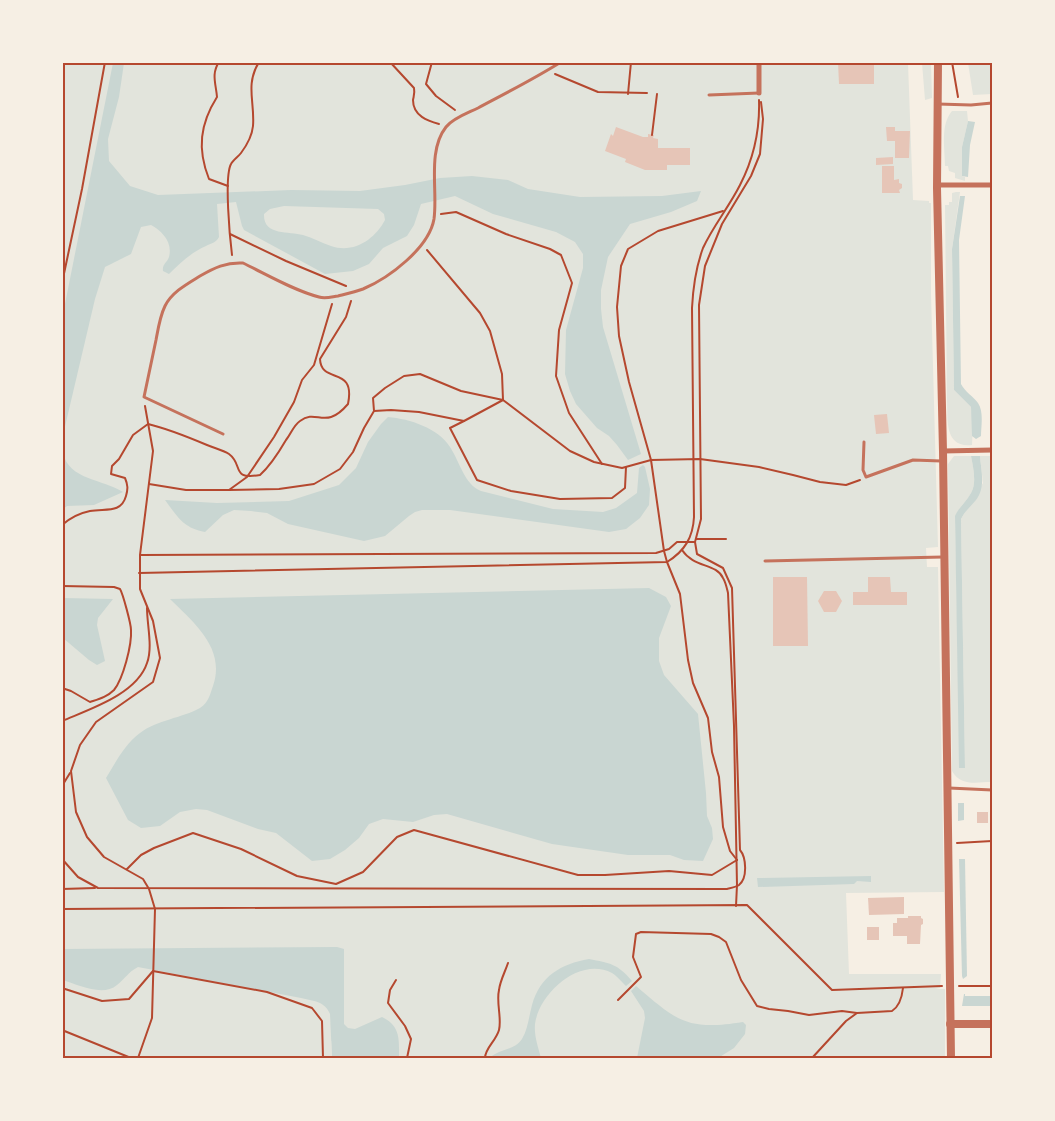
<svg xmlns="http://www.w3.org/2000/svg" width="1055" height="1121" font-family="Georgia,serif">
  <rect width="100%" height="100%" fill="#f6efe4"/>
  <g fill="#e2e4dc">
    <polygon points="62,63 908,63 913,200 929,201 929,203 931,203 931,294 938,547 926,548 927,567 938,567 944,892 846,893 849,974 941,974 940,988 935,989 945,989 945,1058 356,1058 355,1029 331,1041 332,1058 63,1058"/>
    <polygon points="922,63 931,63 932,98 925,100"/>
    <polygon points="968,63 992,63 992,94 973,95"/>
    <path d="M952,111H967L968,121L962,147V176L965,177V181L955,178V173L949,171L948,166H945C945,148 940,125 952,111Z"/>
    <path d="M956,192H960L952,249L954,390L971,407L973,420L972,445C944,448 948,420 947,401L945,205H949V202H952V193Z"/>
    <path d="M954,456H971C973,467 977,483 971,493C966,502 959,507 955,517L960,768H965L961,519L983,483L980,456H992V782C977,782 961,787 952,771L948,464Z"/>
  </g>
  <g fill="#c9d6d2" fill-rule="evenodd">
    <path d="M113,63H124L119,97L108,139L109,161L130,186L158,195L291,190L360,191L405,185L440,178L472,176L508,180L528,189L580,197L662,196L701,191L697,201L671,212L630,224L608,257L601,290V309L603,327L641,454L628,460L617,445L609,436L597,428L576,404L570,391L565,374L566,330L583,268V254L575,242L556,232L493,214L455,196L421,204L414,225L407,236L383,248L369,264L353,271L325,274L244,230L242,226L236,202L217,204L219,237C216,243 211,243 206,246C192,252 180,263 169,274L163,271C162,264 167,263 169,257C173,242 162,231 151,225L141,227L131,254L105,267L95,299L63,435V314ZM284,206L378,209L384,214L385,220C375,239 354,254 331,246C322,243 313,238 303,235C289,231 263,236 264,214L270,209Z"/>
    <polygon points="968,121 975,122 970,145 968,177 962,176 962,147"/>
    <path d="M960,196H965L959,240L961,384C965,392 973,396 978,403C984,412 981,426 981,436L976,439L972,436L971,407L954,390L952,249Z"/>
    <path d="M388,417C410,419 438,428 450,447C460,462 464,484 481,491L553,509L603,512L616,508L637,493L639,468L643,465L645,467L650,489L649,505L640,518L626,529L609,532L450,510H422L415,512L409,516L385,536L364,541L288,524L267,513L251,511L234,510L223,515L205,532C183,528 177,516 165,500L217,503L289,501L339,485L356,468L368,442L381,424Z"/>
    <path d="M63,453C69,480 103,479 123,492L94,505L67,506L63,509Z"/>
    <path d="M971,456H980C981,471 986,487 976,500C971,506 965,511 961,519L965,768H959L955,516C959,507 966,502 971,493C977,483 973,467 971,456Z"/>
    <path d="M649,588L666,597L671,606L659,638V661L664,675L698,714L706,793L707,816L712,828L713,839L703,861L684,860L670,855H628L552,844L447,814L434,815L413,822L383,819L369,824L359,838L345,850L330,859L312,861L276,833L258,829L207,810L196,809L180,812L160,826L141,828L128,820L106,778C116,762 124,745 140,733C157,720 182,718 200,708C209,702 210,694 213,686C226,648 194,623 170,599Z"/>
    <polygon points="63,598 113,599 98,618 97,625 105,661 97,665 89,660 63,638"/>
    <polygon points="958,803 964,803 964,820 958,821"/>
    <polygon points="959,859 965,859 967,976 963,979 962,976"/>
    <polygon points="871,876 871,882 857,881 854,884 758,887 757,878"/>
    <path d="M337,947L344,949V1024L348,1028L355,1029L382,1017C401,1026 399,1040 399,1058H332L330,1014C325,1001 313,1001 301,998L138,967C127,973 126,978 117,985C103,997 78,985 63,980L62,949Z"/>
    <path d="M589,959C610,963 618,964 632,981L626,986C622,982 617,976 612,973C580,956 539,993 535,1024C534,1036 538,1047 541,1058H490C498,1049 514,1051 522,1039C528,1029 529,1016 532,1005C540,976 561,964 589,959Z"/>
    <path d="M636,986C677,1021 687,1031 743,1022L746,1025L745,1034L734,1048L718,1058H637L645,1018L644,1011L631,991Z"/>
    <polygon points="964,994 965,994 965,996 992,996 992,1006 962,1006"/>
  </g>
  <g fill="#e6c5b7">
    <polygon points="838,62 874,62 874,84 839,84"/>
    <polygon points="616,127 643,137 648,137 648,134 654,135 653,138 658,139 658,148 690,148 690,165 667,165 667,170 645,170 625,162 626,159 605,151 611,134 613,136"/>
    <polygon points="886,127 895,127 895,131 910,131 909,158 895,158 895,141 887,141"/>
    <polygon points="893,157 893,164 876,165 876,158"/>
    <polygon points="882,166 894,166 894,180 899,179 899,183 902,184 902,188 899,190 900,193 882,193"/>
    <polygon points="887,414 889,433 876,434 874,415"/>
    <polygon points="773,577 807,577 808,646 773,646"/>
    <polygon points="868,577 890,577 891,592 907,592 907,605 853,605 853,592 868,592"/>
    <polygon points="824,591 836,591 842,601 836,612 824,612 818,601"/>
    <rect x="977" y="812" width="11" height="11"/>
    <polygon points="904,897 904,914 869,915 868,898"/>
    <polygon points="908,916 921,916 921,918 923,919 923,924 921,925 920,944 907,944 907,936 893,936 893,923 897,923 897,918 908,918"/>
    <rect x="867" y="927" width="12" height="13"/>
  </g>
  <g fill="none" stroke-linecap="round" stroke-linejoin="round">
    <g stroke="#b5482f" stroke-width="2">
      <path d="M219,62C211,74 216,84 217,97C200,124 197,149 209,179L228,186"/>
      <path d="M390,62L414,88C415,93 414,95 413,100C413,116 428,121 439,124"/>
      <polyline points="432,62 426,84 436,96 455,110"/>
      <polyline points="952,62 958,97"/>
      <polyline points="555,74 598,92 647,93"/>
      <polyline points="628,94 631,62"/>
      <polyline points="652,135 657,94"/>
      <polyline points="723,211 658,231 628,249 621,266 617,307 619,336 629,382 651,460 664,551 667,562 680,594 688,660 693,683 708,718 712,752 719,777 723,827 730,851 737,860"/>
      <polyline points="441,214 456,212 506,234 550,249 561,255 572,283 559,330 556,376 569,413 602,464"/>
      <polyline points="230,234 286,261 346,286"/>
      <polyline points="427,250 480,313 490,331 502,374 503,400 570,451 594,462 622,468 651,460 700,459 759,467 793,475 820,482 846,485 860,480"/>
      <path d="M232,255C230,239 224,177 231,164C233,160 238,157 241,153C247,145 252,136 253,126C255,102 245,85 259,62"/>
      <polyline points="62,283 82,189 105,62"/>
      <polyline points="374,411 373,398 385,388 404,376 420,374 461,391 503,400"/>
      <polyline points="464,421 450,428 477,480 511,491 560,499 612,498 625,488 626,467"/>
      <polyline points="149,484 186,490 229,490 279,489 314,484 340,469 353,452 364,428 374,411 391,410 419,412 464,421 503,400"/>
      <polyline points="229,490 247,477 274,437 294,402 302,380 314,365 332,304"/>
      <path d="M62,525C70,518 80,513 90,511C105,508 121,514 126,496C128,489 128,485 125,478L111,474L112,466L119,459L133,435L148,424C169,429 188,437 207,445C214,448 223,450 229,454C244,465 230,480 260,475C270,466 279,452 286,440C291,434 293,426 300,421C317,408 325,431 348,404C356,365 321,385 320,359L346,317L351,301"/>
      <polyline points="696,539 726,539"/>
      <path d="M682,550C694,568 716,563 723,578C726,583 727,589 728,593L734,726L737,885L736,906"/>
      <polyline points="141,555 656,553 669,549 677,542 695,542"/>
      <path d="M139,573L667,562C685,551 693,537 694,517L692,308C693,288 696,267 703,248C713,226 729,207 740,185C754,158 760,131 759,100"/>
      <path d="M62,586L114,587L120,589C123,594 131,624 131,630C132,645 123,679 114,690C107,697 99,699 90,702L71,691L62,688"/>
      <path d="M62,721C90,709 137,694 147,663C153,647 147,625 147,608"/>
      <polyline points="62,786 70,773"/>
      <polyline points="957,843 992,841"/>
      <path d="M62,859L78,877L98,888L727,889C731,888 736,887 739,885C748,878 746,857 740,850L732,588L723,568L697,554L695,542L701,519L699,305L705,266L722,224L751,176L760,154L763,119L761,102"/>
      <polyline points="127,869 141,855 154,848 193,833 241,849 297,876 336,884 363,872 397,837 414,830 578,875 605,875 669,871 712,875 737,860"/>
      <polyline points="62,889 95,888"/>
      <polyline points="62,909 747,905 832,990 942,986"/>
      <polyline points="153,971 267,992 312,1008 322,1021 323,1058"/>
      <polyline points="396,980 390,990 388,1003 405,1026 411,1039 407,1058"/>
      <polyline points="959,986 992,986"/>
      <polyline points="62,988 102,1001 129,999 153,971"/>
      <polyline points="618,1000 641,977 633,957 636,934 641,932 711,934 719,937 726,942 741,980 757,1006 769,1009 788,1011 809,1015 842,1011 857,1013"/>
      <polyline points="62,1030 131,1058"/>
      <polyline points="138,1058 152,1018 155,909 149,889 143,879 104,857 87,837 76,812 71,771 80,745 96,722 153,682 160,658 153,621 140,589 140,555 153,451 145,406"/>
      <path d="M485,1058C485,1048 496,1041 499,1030C502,1018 496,1003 499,990C500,981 505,972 508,963"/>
      <path d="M812,1058L846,1021L857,1013L892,1011C900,1006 902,997 903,988"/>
    </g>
    <g stroke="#c5725c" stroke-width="3">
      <polyline points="709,95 759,93"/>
      <polyline points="938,104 971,105 992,103"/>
      <path d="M223,434L144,397C148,378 152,359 156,340C158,329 160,316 165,306C172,292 187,284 200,276C214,268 226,262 243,263C268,275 293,290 319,297C325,299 331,297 338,296C346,294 355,292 363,289C389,278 429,248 434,219C438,191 427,151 446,127C453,118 468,113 478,108C506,93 534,79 561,62"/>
      <polyline points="864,442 863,470 866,477 913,460 941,461"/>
      <polyline points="765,561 943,557"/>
      <polyline points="949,788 992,790"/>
    </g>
    <g stroke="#c5725c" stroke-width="5">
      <polyline points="759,62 759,93"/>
      <polyline points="937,185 992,185"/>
      <polyline points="943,451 992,450"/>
    </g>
    <g stroke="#c5725c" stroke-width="8">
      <polyline points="938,62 937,188 943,451 951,1058"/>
      <polyline points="950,1024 992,1024"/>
    </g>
  </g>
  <rect width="1055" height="1121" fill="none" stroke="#f6efe4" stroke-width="128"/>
  <rect x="64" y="64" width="927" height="993" fill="none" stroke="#b5482f" stroke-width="2"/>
</svg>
